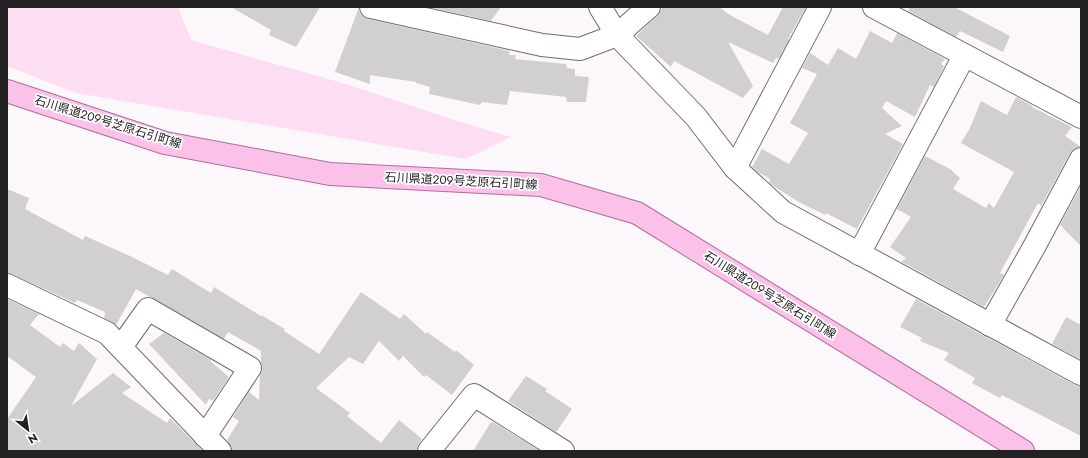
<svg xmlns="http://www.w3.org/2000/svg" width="1088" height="458" font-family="Jost,'Noto Sans JP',sans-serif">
  <rect width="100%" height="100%" fill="#fbf7fa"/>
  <polygon fill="#fdddf2" points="7,7 178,7 191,40 346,84 457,121 511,137 466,159 76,93 7,66"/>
  <g fill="#d2cfd1">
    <polygon points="231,7 320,7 296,47 269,35 271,30"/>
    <polygon points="359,7 359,11 362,16 368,19 510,51 509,55 516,55 515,59 566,64 567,68 575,69 575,76 589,77 586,102 567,102 566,97 510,91 507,105 482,102 480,105 429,94 430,87 416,83 416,82 370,75 370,84 335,72"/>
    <polygon points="429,7 501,7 491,21"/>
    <polygon points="663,7 719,7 730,15 768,35 783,7 806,7 788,39 789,40 779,59 776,58 773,63 728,42 753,86 743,98 674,61 671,67 636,36 657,16"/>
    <polygon points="910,7 954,7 1010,36 1003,52 960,31 956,37 908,11"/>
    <polygon points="870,31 892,43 897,33 945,59 941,64 944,66 934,87 930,85 915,117 886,101 882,108 902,126 885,134 903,144 857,229 826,213 825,215 799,202 772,185 769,182 770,179 758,172 752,167 762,149 789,164 808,133 790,123 817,74 802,68 810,53 828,65 838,48 856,59"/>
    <polygon points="1016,97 1033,106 1032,107 1072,127 1065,136 1081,147 1075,148 1070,153 1041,206 1038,203 1000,273 1004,275 984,307 904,263 901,262 906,258 890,247 911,217 897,209 925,156 950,169 960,178 953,189 986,208 989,203 994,208 1014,172 961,143 970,128 981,101 1007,115"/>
    <polygon points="1081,186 1081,246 1060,225"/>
    <polygon points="7,189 29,198 25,209 83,240 85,236 130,256 168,275 172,269 211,293 214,287 261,316 261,315 285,329 284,331 319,354 361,292 400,319 404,314 426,334 427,332 455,352 456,350 474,365 452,395 426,375 424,377 403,356 399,361 379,341 363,364 349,357 316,388 350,413 347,416 381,443 399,420 422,439 419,444 417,451 232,451 232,448 227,440 239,421 233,417 249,392 259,400 260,375 262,369 261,362 261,351 228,332 224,339 136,289 116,325 104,318 105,312 77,300 75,303 12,274 7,273"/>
    <polygon points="7,299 39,314 30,325 60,347 63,343 74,351 79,343 97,359 71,406 113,373 131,387 122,393 167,423 170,418 203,451 7,451 7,419 36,377 7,356"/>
    <polygon points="916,299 1075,385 1081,386 1081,436 1002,395 1000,398 972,383 975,378 944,360 949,353 920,341 922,338 900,327"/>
    <polygon points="1066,317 1081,325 1081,360 1052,344"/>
    <polygon points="164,333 211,360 210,361 229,377 213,401 209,399 206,405 149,344"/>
    <polygon points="526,376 547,389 545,391 572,409 556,432 508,401"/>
    <polygon points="491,422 492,423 493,422 540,451 473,451"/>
  </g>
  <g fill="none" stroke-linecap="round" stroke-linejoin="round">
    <g stroke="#6f6c6d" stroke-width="24">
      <g id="minor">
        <polyline points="371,7 542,45 580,49 617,35 649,7"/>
        <polyline points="600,7 617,35 696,117 735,168 783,212 1081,374"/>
        <polyline points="874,7 1081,117"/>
        <polyline points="735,168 820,7"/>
        <polyline points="859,254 964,56"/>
        <polyline points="7,285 107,333 220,451"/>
        <polyline points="990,325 1034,247 1081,159"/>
        <polyline points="121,347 148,309 250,368 205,436"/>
        <polyline points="429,451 474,395 563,451"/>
      </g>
    </g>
    <g stroke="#ad6f9a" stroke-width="24">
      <polyline id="major" points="7,91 165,143 330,174 541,185 637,213 1023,451"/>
    </g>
    <use href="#minor" stroke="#fff" stroke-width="22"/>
    <use href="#major" stroke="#fbc1e9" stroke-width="22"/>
  </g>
  <g text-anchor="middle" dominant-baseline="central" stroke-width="3.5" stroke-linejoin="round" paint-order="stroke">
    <g font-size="12" fill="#232222" stroke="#fff">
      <text transform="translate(108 122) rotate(17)">石川県道209号芝原石引町線</text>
      <text transform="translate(461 181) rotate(3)">石川県道209号芝原石引町線</text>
      <text transform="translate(770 295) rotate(32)">石川県道209号芝原石引町線</text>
    </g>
  </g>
  <rect width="1088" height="458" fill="none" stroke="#232222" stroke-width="16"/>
  <g transform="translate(28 430) rotate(150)" stroke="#ffffff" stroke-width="3" paint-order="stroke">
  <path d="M0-3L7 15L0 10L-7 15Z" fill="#232222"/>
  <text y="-6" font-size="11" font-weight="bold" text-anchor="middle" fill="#232222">N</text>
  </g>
</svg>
